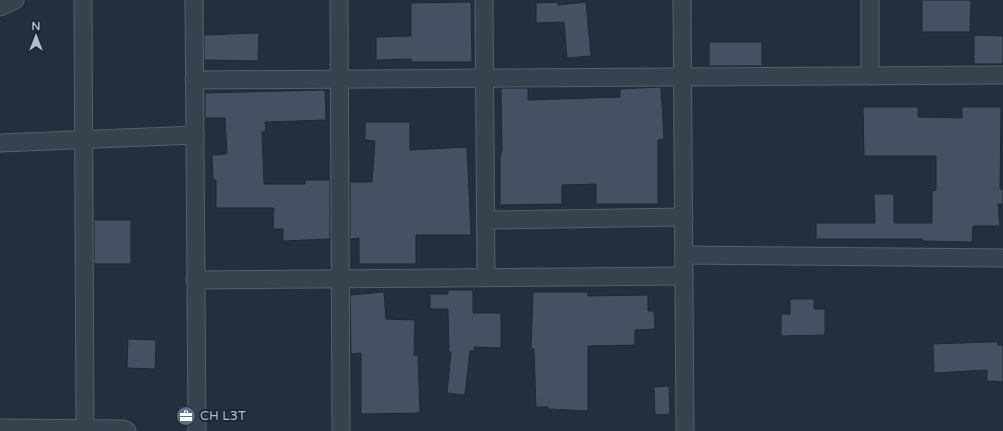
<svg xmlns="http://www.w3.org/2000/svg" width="1003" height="431" font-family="'Varela Round',sans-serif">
  <rect width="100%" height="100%" fill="#242f3e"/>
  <g fill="#455162" stroke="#1f2835">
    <polygon points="922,0 971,0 970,32 922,32"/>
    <polygon points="471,2 472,62 411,62 411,59 376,60 376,37 411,36 411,3"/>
    <polygon points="558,2 558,5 586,2 591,56 567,58 564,22 536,23 536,3"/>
    <polygon points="259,33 258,61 204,60 204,35"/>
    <polygon points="974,35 1003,36 1003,64 974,64"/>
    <rect x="709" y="42" width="53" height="24"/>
    <polygon points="661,87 664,139 658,140 658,204 596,204 596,184 562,185 562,204 500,205 500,158 502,149 501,88 528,88 528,100 620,97 620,89"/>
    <polygon points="325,90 326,120 265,122 266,131 262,132 264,184 305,184 305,180 330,180 330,239 283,241 283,229 273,229 274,208 216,208 216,180 213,180 212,155 227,154 225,118 205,118 205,93"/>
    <polygon points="863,107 918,107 918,117 962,118 962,107 1001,107 1000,189 1003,190 1003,204 998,204 1000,226 973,226 972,242 922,241 922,239 816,239 816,223 875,223 874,194 894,194 894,223 932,223 932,191 936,190 936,156 864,156"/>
    <polygon points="365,122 410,122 410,150 467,147 471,235 416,235 416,264 359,264 359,238 350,239 350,182 372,182 375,141 365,140"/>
    <rect x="94" y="220" width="37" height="44"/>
    <polygon points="448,290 473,290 473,313 501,313 501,348 474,347 474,351 470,351 465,395 447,393 451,352 449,352 448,309 430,309 430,294 448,294"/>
    <polygon points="384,292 386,319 415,320 414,355 418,355 420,413 361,414 361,353 351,354 350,295"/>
    <polygon points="533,292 588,292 588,296 648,295 648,311 654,311 655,329 635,330 635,345 588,346 588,411 548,409 548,407 536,407 534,349 531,349"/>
    <polygon points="790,299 814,299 814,309 825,309 825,335 781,336 781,314 790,314"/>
    <polygon points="128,339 156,340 155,369 127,368"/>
    <polygon points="990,342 998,342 998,345 1003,345 1003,382 987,381 987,370 934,373 933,344"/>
    <polygon points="669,386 670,414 655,415 654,387"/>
  </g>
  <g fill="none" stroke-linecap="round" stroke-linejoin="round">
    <g stroke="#565f6c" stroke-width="19">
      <g id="street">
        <polyline points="83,0 85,429"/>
        <polyline points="194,0 197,431"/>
        <polyline points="339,0 341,431"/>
        <polyline points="484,0 486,277"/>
        <polyline points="682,0 685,431"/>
        <polyline points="0,7 15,0"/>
        <polyline points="870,76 870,0"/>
        <polyline points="194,80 1003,75"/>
        <polyline points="0,143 195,135"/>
        <polyline points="486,220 684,217"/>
        <polyline points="684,255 1003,258"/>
        <polyline points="195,280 684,276"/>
        <polyline points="0,428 123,429 127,431"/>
      </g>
    </g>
    <use href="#street" stroke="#38414e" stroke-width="17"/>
  </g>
  <defs>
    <g id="office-disc" transform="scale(1)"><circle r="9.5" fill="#5c6f8a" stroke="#1d2633"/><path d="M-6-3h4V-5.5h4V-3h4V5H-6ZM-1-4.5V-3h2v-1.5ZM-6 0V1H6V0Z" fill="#fff"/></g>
  </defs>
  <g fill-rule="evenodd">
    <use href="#office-disc" x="186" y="416"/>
  </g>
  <g text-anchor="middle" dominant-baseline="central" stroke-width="4" stroke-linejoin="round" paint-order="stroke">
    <g font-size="13" fill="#b4bcc9" stroke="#1d2633" text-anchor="start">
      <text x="200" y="416">CH L3T</text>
    </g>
  </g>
  <g transform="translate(36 36)" stroke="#1d2633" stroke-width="3" paint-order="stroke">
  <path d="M0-3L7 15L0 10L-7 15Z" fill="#b4bcc9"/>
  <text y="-6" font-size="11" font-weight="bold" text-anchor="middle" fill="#b4bcc9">N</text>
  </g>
</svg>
